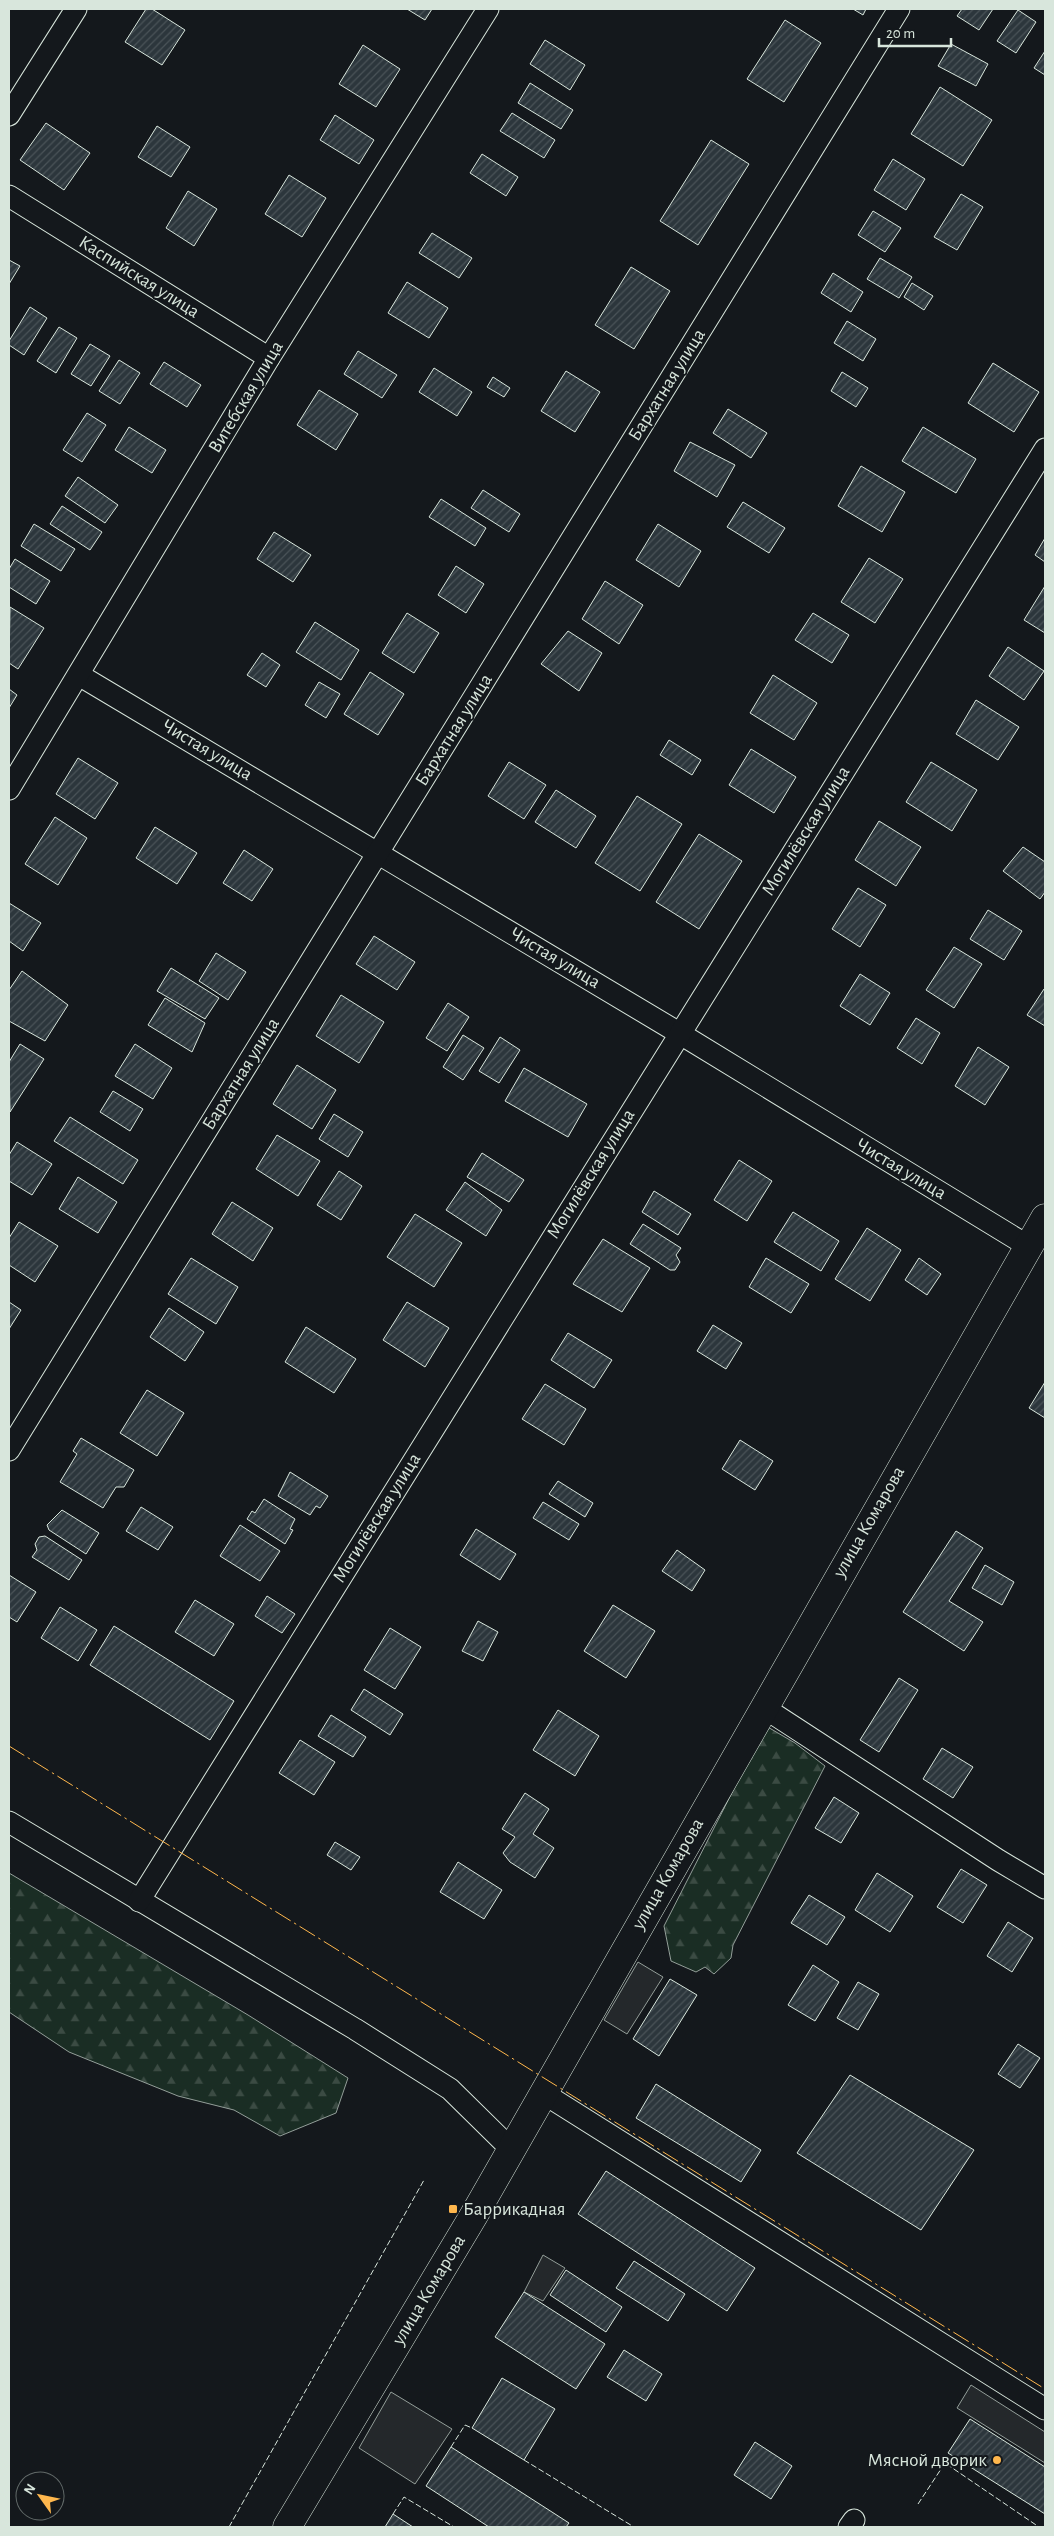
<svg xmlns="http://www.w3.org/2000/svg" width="1054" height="2536" font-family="'Alegreya Sans',sans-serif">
  <defs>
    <pattern id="forest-firs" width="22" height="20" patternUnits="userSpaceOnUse" patternTransform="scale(1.25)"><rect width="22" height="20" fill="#1a2d24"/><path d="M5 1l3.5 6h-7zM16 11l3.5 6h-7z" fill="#3b4b43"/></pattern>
    <pattern id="building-hatch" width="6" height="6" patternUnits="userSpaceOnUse" patternTransform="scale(1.25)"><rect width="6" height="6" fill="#2c363c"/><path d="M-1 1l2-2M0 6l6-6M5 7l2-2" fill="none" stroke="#4a5358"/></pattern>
  </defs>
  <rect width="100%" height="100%" fill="#14181c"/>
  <g fill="url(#forest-firs)" stroke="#939e99">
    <polygon points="766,1726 795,1743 825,1766 733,1945 731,1958 714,1974 705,1967 696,1972 671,1961 664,1926"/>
    <polygon points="9,1873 248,2015 348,2078 336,2113 280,2136 234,2110 178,2096 69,2052 9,2012"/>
  </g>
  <g fill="#24282b" stroke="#939e99">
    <polygon points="638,1962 663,1977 627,2034 604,2020"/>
    <polygon points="543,2255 565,2268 543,2301 524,2292"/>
    <polygon points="971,2385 1045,2432 1045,2463 957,2408"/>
    <polygon points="391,2392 452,2429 415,2484 359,2448"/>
  </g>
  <g fill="url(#building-hatch)" stroke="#d8e6dc">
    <polygon points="146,9 152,9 185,30 162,65 125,42"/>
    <polygon points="407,9 432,9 425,20"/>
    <polygon points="853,9 866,9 863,15"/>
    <polygon points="962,9 993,9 979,30 957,16"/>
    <polygon points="1018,10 1036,22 1016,53 997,41"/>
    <polygon points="785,20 821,43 784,102 747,79"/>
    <polygon points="545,40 585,65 570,90 530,64"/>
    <polygon points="951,44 988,64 976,86 938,66"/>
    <polygon points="363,45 400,69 376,107 339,84"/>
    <polygon points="1045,51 1045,75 1034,68"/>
    <polygon points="530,83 573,110 561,129 518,103"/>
    <polygon points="940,87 992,120 963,166 911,134"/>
    <polygon points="512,113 555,140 544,158 500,131"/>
    <polygon points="335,115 374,140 359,164 320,140"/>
    <polygon points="46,123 90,153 64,190 20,160"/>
    <polygon points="157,126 190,147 171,177 138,157"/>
    <polygon points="711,140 749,164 698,245 660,221"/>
    <polygon points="482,154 518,177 506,196 470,173"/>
    <polygon points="893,159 925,179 906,210 874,190"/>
    <polygon points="289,175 326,198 302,237 265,214"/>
    <polygon points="188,191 217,209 194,246 166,228"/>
    <polygon points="961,194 983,207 957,250 934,237"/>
    <polygon points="873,211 901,228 885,252 858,235"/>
    <polygon points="432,233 472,258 459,278 419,253"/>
    <polygon points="880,258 912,277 899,298 867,279"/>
    <polygon points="9,260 20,266 9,284"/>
    <polygon points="631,267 670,291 634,349 595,325"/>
    <polygon points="833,273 863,292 851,312 821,293"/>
    <polygon points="407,282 448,308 429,338 388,313"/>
    <polygon points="912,283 933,296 924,310 904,297"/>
    <polygon points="30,307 47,318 24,355 9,345 9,341"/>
    <polygon points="847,321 876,339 863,361 834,343"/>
    <polygon points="59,327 77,338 56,373 37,361"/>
    <polygon points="90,344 110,356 91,386 71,374"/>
    <polygon points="358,351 397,375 382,398 344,374"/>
    <polygon points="119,360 140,373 120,404 99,391"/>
    <polygon points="164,362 201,385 187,407 150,384"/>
    <polygon points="993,363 1039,392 1014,432 968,403"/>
    <polygon points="434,368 472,392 457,416 419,392"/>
    <polygon points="566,371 600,392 575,432 541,411"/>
    <polygon points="842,372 868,388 856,407 831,391"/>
    <polygon points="493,377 510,388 504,397 487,387"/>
    <polygon points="319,390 358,414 336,450 297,425"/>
    <polygon points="728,409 767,433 751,458 713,433"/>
    <polygon points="87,413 106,425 82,462 63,450"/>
    <polygon points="129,427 166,450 152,473 115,450"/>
    <polygon points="923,427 976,459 956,493 902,461"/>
    <polygon points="690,442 735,465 717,497 674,471"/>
    <polygon points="861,466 905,492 882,532 838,506"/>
    <polygon points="78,477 118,505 105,523 65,496"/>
    <polygon points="483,490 520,514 509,532 471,508"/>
    <polygon points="441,499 486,528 475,546 429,517"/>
    <polygon points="743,502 785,528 769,553 727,527"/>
    <polygon points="62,506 102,532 90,550 50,524"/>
    <polygon points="34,524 75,549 61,571 21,546"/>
    <polygon points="658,524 701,551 679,587 636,560"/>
    <polygon points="274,532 311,555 293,582 257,559"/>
    <polygon points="1045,538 1045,562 1035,555"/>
    <polygon points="869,558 903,579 875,623 841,602"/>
    <polygon points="15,559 50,581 36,604 9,587 9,569"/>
    <polygon points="456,566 484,584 466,613 438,595"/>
    <polygon points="605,581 643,605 619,644 582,619"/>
    <polygon points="1045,586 1045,633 1024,620"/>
    <polygon points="10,607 44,628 18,669 9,663"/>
    <polygon points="407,613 439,633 414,673 382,653"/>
    <polygon points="813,613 849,635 832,663 795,640"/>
    <polygon points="315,622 359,650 341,680 296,652"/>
    <polygon points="568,631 602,653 579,691 541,664"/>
    <polygon points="1008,647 1044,671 1024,700 989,676"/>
    <polygon points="262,653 280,665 266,687 247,675"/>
    <polygon points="370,672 404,694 378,735 344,714"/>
    <polygon points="773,675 817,703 794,740 750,713"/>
    <polygon points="319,682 340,694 326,718 305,705"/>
    <polygon points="9,689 17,695 9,708"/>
    <polygon points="976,700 1019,727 998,760 956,734"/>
    <polygon points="669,740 701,760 692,775 660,755"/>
    <polygon points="751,749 796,777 774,813 729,785"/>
    <polygon points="78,758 118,783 95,819 56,794"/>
    <polygon points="509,762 546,785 524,819 488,796"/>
    <polygon points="931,762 977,790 952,831 906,802"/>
    <polygon points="556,790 596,816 576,848 535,822"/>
    <polygon points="637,796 682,824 640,891 595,863"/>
    <polygon points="55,817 87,838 58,885 25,864"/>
    <polygon points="879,821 921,847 896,886 855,860"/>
    <polygon points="155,827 197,853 177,884 136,858"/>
    <polygon points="699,834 742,861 699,929 656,902"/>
    <polygon points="1023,847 1045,862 1045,892 1040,899 1003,871"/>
    <polygon points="244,850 273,869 252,901 223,883"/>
    <polygon points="858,888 886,905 860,947 832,929"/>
    <polygon points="9,903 41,923 23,951 9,941"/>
    <polygon points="988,910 1022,931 1004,960 970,939"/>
    <polygon points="374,936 415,962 397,990 356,964"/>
    <polygon points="954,947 982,964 954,1008 926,990"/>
    <polygon points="216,953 246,972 228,1000 199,981"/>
    <polygon points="171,968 219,998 205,1019 157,991"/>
    <polygon points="22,971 68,1005 45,1041 9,1021 9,990"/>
    <polygon points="860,974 890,993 870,1025 840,1006"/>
    <polygon points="1044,989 1045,989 1045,1026 1027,1015"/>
    <polygon points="341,995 384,1022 359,1063 316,1036"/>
    <polygon points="165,998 205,1023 192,1052 148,1025"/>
    <polygon points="448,1003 469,1017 447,1051 426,1038"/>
    <polygon points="916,1018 940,1033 922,1064 897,1048"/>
    <polygon points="463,1035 484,1048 463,1080 443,1067"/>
    <polygon points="500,1037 520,1050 499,1083 479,1071"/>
    <polygon points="20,1044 44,1059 10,1112 9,1062"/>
    <polygon points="135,1044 172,1068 153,1099 115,1076"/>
    <polygon points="978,1047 1009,1067 985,1105 955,1086"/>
    <polygon points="297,1065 336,1090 312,1129 273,1104"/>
    <polygon points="524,1068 587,1104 568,1137 505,1101"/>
    <polygon points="113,1091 143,1109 130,1131 100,1112"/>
    <polygon points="334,1114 363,1132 348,1157 319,1139"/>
    <polygon points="70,1117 138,1160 123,1184 54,1141"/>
    <polygon points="277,1135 320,1161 298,1196 256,1169"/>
    <polygon points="17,1142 52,1164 32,1195 9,1181 9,1155"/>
    <polygon points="482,1153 524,1180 509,1202 467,1177"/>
    <polygon points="739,1160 772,1181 747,1221 714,1200"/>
    <polygon points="339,1171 362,1186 341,1220 317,1205"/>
    <polygon points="78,1177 117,1202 98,1233 59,1209"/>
    <polygon points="465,1182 502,1210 486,1236 446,1210"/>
    <polygon points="654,1191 691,1214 678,1235 642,1212"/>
    <polygon points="232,1202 273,1228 253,1261 212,1234"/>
    <polygon points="793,1212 839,1241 821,1271 774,1242"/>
    <polygon points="415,1214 462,1243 434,1287 387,1257"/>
    <polygon points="19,1222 58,1246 35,1282 9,1265 9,1238"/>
    <polygon points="643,1224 681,1248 676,1255 680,1262 675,1270 670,1270 630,1244"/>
    <polygon points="867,1228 901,1250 870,1301 835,1279"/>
    <polygon points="603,1239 650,1268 622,1312 573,1284"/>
    <polygon points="191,1258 238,1287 216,1324 168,1294"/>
    <polygon points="766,1258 809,1284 791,1313 749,1287"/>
    <polygon points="919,1258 941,1274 927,1295 905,1280"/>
    <polygon points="9,1302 21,1310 9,1329"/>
    <polygon points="407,1302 449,1328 425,1367 383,1340"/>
    <polygon points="169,1308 204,1332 185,1361 150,1337"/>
    <polygon points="713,1325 742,1343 726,1369 697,1351"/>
    <polygon points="306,1327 356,1359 334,1393 285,1362"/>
    <polygon points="568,1333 612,1360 594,1388 551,1360"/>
    <polygon points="1045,1382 1045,1418 1029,1408"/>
    <polygon points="545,1384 586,1409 564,1445 522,1419"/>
    <polygon points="147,1390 184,1413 157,1456 120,1433"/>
    <polygon points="81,1438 134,1470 124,1487 116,1487 103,1508 60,1482 77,1454 73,1451"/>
    <polygon points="740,1440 773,1461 755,1490 722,1469"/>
    <polygon points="290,1472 328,1496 320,1508 316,1506 310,1515 278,1496"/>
    <polygon points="558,1481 593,1503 585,1517 549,1494"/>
    <polygon points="264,1499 295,1519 290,1529 293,1530 285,1544 247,1519 252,1511 255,1513"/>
    <polygon points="543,1502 579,1524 569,1540 533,1518"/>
    <polygon points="141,1507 173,1527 158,1550 126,1531"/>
    <polygon points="62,1510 99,1533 86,1554 49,1530 47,1525"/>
    <polygon points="240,1525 280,1551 260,1581 220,1556"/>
    <polygon points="476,1529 516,1554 500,1580 460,1555"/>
    <polygon points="956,1531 983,1548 949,1601 983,1622 964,1651 903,1612"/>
    <polygon points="45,1536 82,1560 69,1580 32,1557 37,1550 35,1544 39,1537"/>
    <polygon points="677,1550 705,1570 692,1591 662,1571"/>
    <polygon points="985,1565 1014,1582 1002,1605 972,1588"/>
    <polygon points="9,1575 36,1592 17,1622 9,1617"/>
    <polygon points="267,1596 295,1614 282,1633 255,1616"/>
    <polygon points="195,1600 234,1624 214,1656 175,1632"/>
    <polygon points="613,1605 655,1631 626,1678 584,1651"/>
    <polygon points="60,1607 97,1630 78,1661 41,1638"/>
    <polygon points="478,1621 498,1632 483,1661 462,1651"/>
    <polygon points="114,1626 234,1701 210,1740 90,1665"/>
    <polygon points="390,1628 421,1647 395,1689 364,1670"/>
    <polygon points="899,1678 918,1690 879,1752 860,1740"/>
    <polygon points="364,1689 403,1714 390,1735 351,1710"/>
    <polygon points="558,1710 599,1736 575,1776 533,1750"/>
    <polygon points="331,1715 366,1737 353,1757 318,1736"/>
    <polygon points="300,1740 335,1762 314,1795 279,1773"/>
    <polygon points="942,1748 973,1767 953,1798 923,1779"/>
    <polygon points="525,1793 549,1809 533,1834 554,1848 535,1878 510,1862 503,1853 515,1837 502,1829"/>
    <polygon points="834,1797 859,1813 841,1843 815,1828"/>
    <polygon points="335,1842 360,1857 351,1870 327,1855"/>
    <polygon points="458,1862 502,1890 484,1919 440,1892"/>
    <polygon points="961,1869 987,1885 963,1923 937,1907"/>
    <polygon points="877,1873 913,1896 890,1932 855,1910"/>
    <polygon points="809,1895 845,1917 827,1945 791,1923"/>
    <polygon points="1008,1922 1033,1938 1012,1972 987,1956"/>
    <polygon points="813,1965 839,1982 815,2021 788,2005"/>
    <polygon points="670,1979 697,1995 659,2056 633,2039"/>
    <polygon points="858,1982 879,1994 858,2030 837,2018"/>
    <polygon points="1018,2044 1040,2058 1020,2088 998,2074"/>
    <polygon points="850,2075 974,2150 921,2230 797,2153"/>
    <polygon points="656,2084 761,2150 741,2182 636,2118"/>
    <polygon points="606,2171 755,2268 727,2311 578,2214"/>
    <polygon points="634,2261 685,2294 668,2321 616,2288"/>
    <polygon points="566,2270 622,2307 606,2332 550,2295"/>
    <polygon points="524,2292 605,2344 576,2389 495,2337"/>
    <polygon points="624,2350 662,2374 646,2401 607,2377"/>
    <polygon points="502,2378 555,2409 524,2460 472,2428"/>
    <polygon points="970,2419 1045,2467 1045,2514 948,2453"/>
    <polygon points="755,2442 792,2466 771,2499 734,2475"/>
    <polygon points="451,2447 569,2523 566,2527 489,2527 426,2486"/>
    <polygon points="393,2514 413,2527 385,2527"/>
  </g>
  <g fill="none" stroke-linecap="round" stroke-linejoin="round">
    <g stroke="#d8e6dc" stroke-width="23">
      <g id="minor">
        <polyline points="9,115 76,9"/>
        <polyline points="9,196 269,358"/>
        <polyline points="79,675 679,1033 1028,1246"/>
        <polyline points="9,789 269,358 488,9"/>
        <polyline points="9,1450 899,9"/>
        <polyline points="763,1707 998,1860 1045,1888"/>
        <polyline points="9,1822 355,2029 450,2089 511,2149"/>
        <polyline points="139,1901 1045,449"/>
        <polyline points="543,2093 1045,2409"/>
        <polyline points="849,2527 854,2520"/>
      </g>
    </g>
    <g stroke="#d8e6dc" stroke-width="29">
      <polyline id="tertiary" points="287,2527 474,2215 1045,1218"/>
    </g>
    <use href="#minor" stroke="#14181c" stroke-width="21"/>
    <use href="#tertiary" stroke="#14181c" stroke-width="28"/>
    <g stroke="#d8e6dc" stroke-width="1" stroke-dasharray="6 2.5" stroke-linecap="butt">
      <polyline points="451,2447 465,2425 472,2428"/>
      <polyline points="524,2460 634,2527"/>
      <polyline points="918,2504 945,2463 1039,2527"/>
      <polyline points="393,2514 404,2497 454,2527"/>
      <polyline points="229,2527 424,2180"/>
    </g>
    <polyline stroke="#ffb74d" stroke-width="1" stroke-dasharray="18 4 2.5 4" stroke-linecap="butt" points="9,1746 1045,2389"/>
  </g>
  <g fill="#ffb74d" stroke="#14181c" stroke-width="2">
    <rect x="448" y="2204" width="10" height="10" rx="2.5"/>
    <circle cx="997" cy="2460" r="5"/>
  </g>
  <g text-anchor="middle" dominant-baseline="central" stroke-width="4" stroke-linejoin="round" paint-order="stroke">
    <g font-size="19" fill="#d8e6dc" stroke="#14181c">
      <text transform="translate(139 277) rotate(32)">Каспийская улица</text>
      <text transform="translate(667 385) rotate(-58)">Бархатная улица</text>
      <text transform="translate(246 397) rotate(-59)">Витебская улица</text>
      <text transform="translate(454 730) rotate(-58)">Бархатная улица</text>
      <text transform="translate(207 750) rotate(31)">Чистая улица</text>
      <text transform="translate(806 831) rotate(-58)">Могилёвская улица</text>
      <text transform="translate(555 958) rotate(31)">Чистая улица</text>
      <text transform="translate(241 1074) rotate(-58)">Бархатная улица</text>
      <text transform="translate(901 1169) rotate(31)">Чистая улица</text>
      <text transform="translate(591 1174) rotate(-58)">Могилёвская улица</text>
      <text transform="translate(377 1518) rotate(-58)">Могилёвская улица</text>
      <text transform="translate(869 1522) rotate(-60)">улица Комарова</text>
      <text transform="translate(668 1874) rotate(-60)">улица Комарова</text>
      <text transform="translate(429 2290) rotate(-59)">улица Комарова</text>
    </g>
    <g font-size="19" fill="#d8e6dc" stroke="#14181c" text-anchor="start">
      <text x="463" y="2209">Баррикадная</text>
      <text x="987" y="2460" text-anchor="end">Мясной дворик</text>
    </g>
  </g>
  <rect width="1054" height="2536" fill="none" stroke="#d8e6dc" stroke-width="20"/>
  <g transform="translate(40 2496) rotate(303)"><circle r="24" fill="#14181c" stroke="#626a69"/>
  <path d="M0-4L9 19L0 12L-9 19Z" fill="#ffb74d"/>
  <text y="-8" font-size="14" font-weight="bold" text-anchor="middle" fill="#d8e6dc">N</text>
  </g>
  <path d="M879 38v8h72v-8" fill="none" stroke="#d8e6dc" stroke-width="2.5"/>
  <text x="886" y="38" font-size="15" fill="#d8e6dc" stroke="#14181c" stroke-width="4" paint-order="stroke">20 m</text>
</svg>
